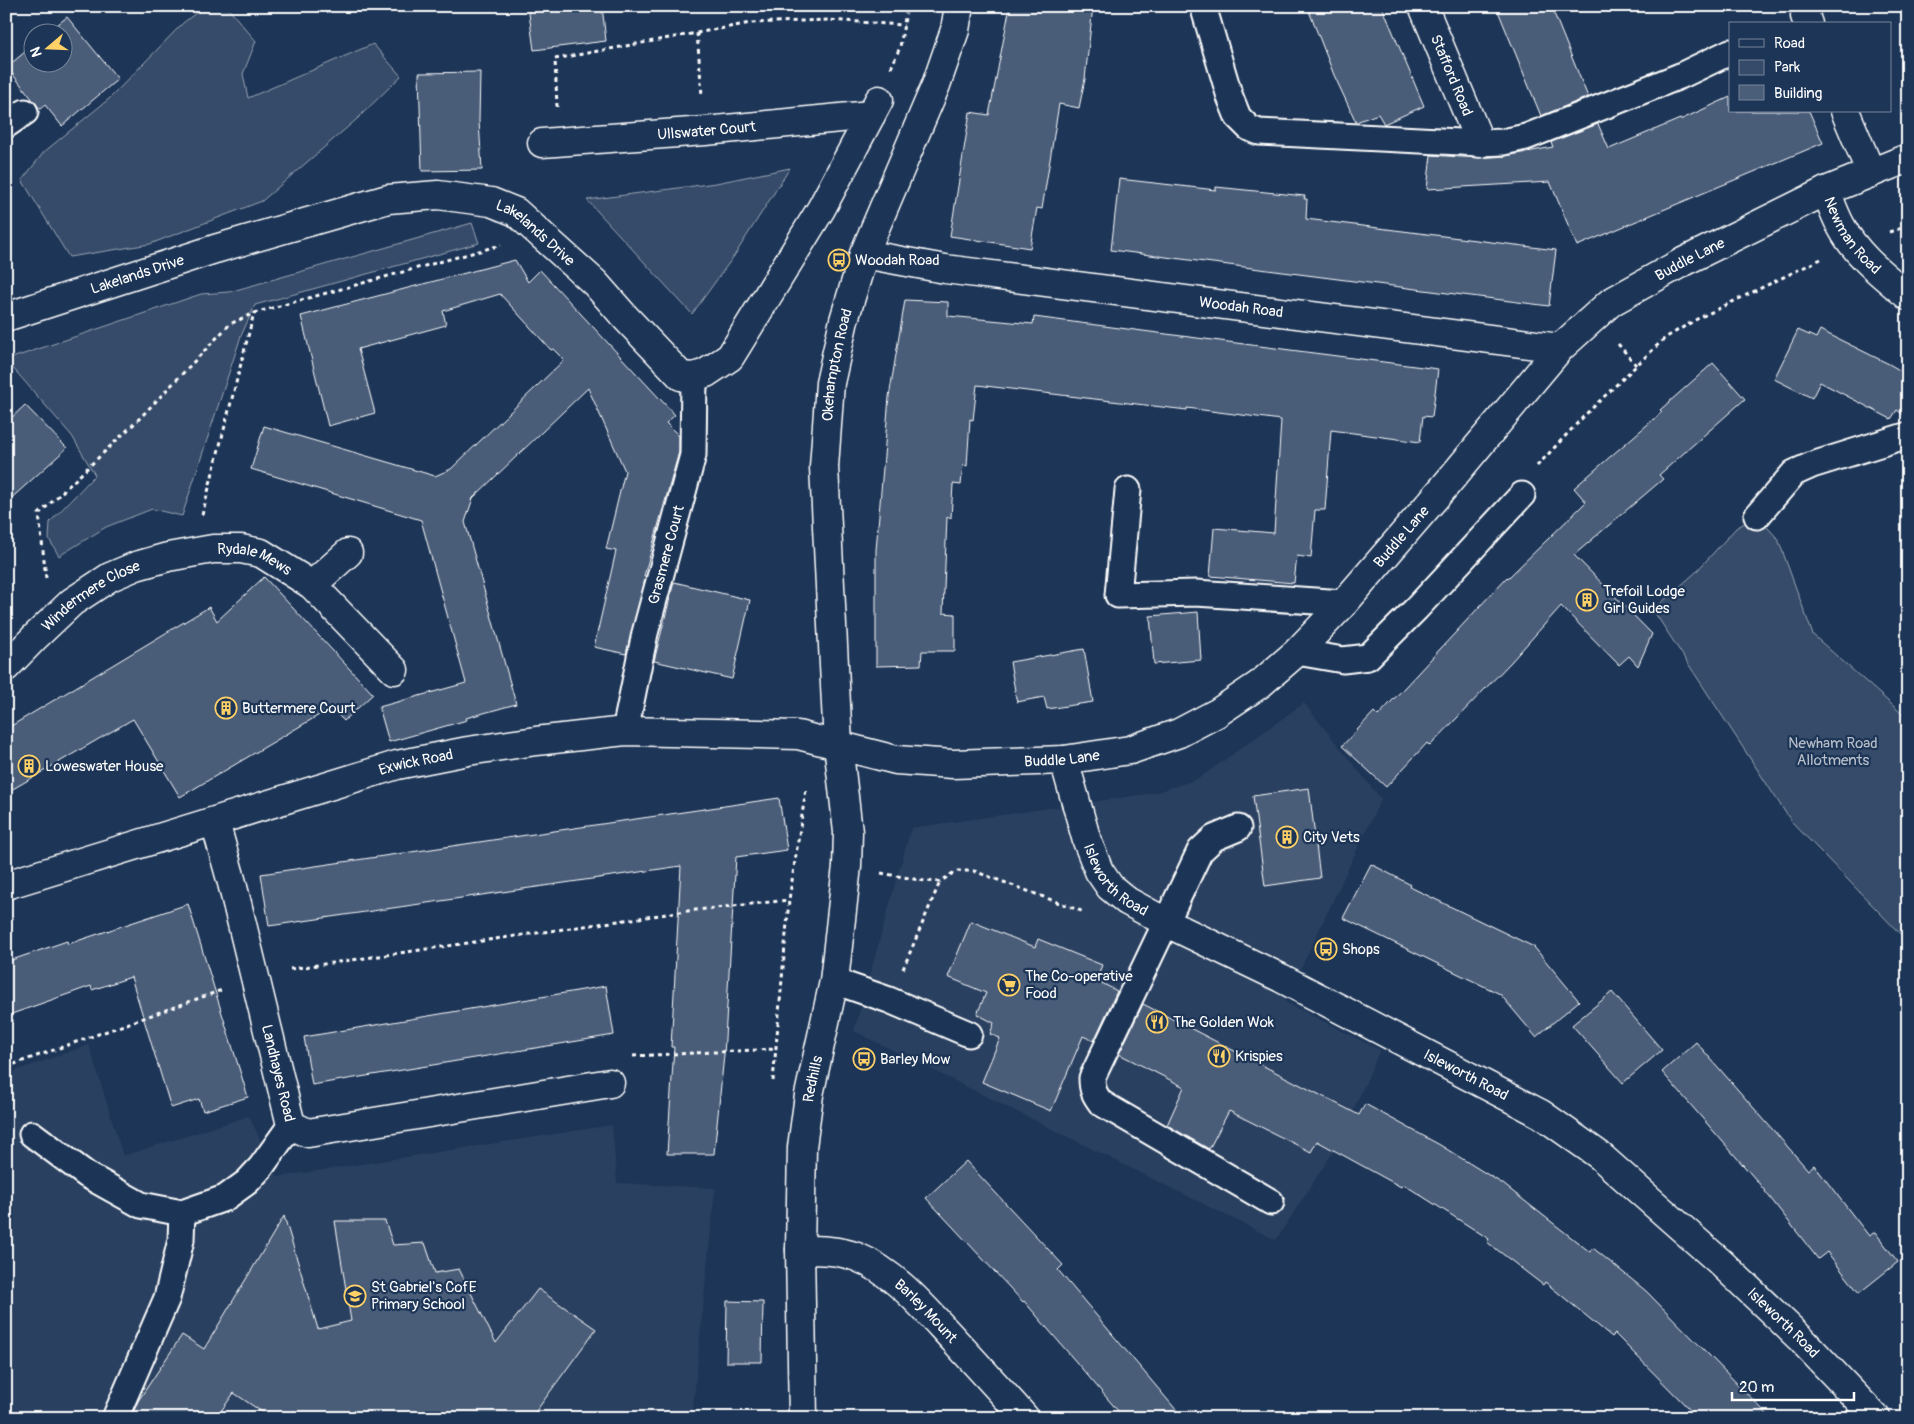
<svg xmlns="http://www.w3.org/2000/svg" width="1914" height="1424" font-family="Pangolin,sans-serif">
  <rect width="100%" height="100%" fill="#1d3557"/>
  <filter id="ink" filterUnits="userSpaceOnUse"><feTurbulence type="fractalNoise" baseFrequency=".02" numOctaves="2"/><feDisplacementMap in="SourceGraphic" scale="10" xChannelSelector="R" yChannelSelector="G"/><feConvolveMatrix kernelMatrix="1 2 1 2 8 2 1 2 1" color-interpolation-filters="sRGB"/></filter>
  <g filter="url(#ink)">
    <g fill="#2a4161">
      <polygon points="1304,703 1381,799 1285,1002 1380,1050 1337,1146 1276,1240 854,1031 911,828 1154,793 1198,779"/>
      <polygon points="89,1045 123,1156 249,1116 278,1177 612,1125 617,1183 715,1188 692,1418 13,1418 6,1404 6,1074"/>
    </g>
    <g fill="#364b69" stroke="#9aa5b4">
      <polygon points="205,6 226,6 256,41 243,74 248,98 373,44 401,76 357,119 262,201 150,244 69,257 22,180 44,152 110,98 183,23"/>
      <polygon points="790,168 734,256 692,314 587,200 716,183"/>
      <polygon points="472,223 479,243 255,305 241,336 182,516 152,509 106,527 59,556 49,539 50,522 95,475 72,436 6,360 201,294 229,292"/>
      <polygon points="1757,516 1778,539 1813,635 1908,719 1908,942 1791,821 1653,610 1695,573 1736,528"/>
    </g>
    <g fill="#4a5d79" stroke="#fff">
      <polygon points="528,6 602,6 606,41 534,50"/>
      <polygon points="1010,6 1093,6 1085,79 1079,108 1059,104 1042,209 1037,208 1030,248 950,236 970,112 989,115"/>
      <polygon points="1307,6 1382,6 1424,106 1384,124 1378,114 1356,122 1334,75"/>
      <polygon points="1496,6 1551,6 1588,97 1541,116"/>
      <polygon points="67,17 118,79 62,126 45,105 40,109 7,67 32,46 32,62 62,62 62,32 48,32"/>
      <polygon points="480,72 479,121 482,170 422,171 419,73"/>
      <polygon points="1730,97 1730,111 1809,111 1823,143 1577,246 1550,182 1427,189 1431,155 1478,158 1506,156 1553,147 1551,142 1598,124 1609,149 1680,119 1680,120"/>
      <polygon points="1119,179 1216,190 1216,187 1305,196 1304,199 1307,199 1306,219 1556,250 1549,306 1111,250"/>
      <polygon points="515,260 528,282 540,270 675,415 666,423 679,436 679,452 644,576 646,576 626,654 594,647 616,551 606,549 625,471 588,388 473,498 465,522 516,704 466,718 467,720 389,742 379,707 466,683 421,520 251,469 264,426 435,476 451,469 564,360 553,349 551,350 500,294 443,311 446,325 358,349 375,413 328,426 301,316"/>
      <polygon points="905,300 948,302 948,316 1033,324 1034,317 1438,369 1432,417 1423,416 1420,442 1331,430 1325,510 1315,510 1311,558 1297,556 1294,583 1210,576 1214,528 1274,533 1281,420 1187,408 1187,410 977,385 973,420 970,419 967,466 963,465 961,485 953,484 951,518 947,517 943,613 955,614 955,651 922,651 921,665 876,666 876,550 889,397"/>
      <polygon points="1798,330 1816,338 1820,330 1889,364 1908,375 1908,418 1897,410 1891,419 1820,382 1812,398 1774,379"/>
      <polygon points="1713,363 1745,399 1659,475 1663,479 1574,555 1652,634 1638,666 1629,656 1619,665 1561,606 1511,662 1430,746 1427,743 1386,787 1342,746 1374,712 1378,716 1507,577 1508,578 1586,502 1574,488 1662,412 1660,410"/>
      <polygon points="25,405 67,448 6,503 6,423"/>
      <polygon points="264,577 373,694 344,721 331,708 180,797 133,719 6,793 6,729 209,607 217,621"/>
      <polygon points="674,582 750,600 732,679 654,661"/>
      <polygon points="1198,612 1201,660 1154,664 1150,616"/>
      <polygon points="1084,649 1093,702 1047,709 1044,697 1017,702 1010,662"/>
      <polygon points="1309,788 1320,878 1265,886 1253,796"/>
      <polygon points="779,798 787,850 736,857 724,1055 714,1154 667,1154 674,1047 671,1047 681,866 269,926 261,874"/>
      <polygon points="1371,864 1411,885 1410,887 1534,947 1579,1001 1536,1037 1500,994 1343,918"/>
      <polygon points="188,904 248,1097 203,1111 199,1099 171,1108 131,977 92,990 91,986 6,1016 6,962 67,941 68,944"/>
      <polygon points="971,921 1035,947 1038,939 1102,965 1096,980 1117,991 1094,1041 1083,1036 1051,1111 982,1082 1000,1038 990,1034 994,1023 977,1014 986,993 948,977"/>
      <polygon points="606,986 614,1035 312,1085 304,1037"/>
      <polygon points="1612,992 1662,1050 1623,1083 1572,1025"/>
      <polygon points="1143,1004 1359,1115 1365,1104 1440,1145 1503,1184 1590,1252 1593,1248 1646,1291 1771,1418 1698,1418 1615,1334 1612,1337 1545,1282 1543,1285 1487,1242 1489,1239 1403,1184 1401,1187 1317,1141 1311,1152 1229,1111 1209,1149 1167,1125 1184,1087 1119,1054"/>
      <polygon points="1696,1042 1808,1170 1814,1165 1869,1236 1875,1232 1898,1262 1859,1293 1827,1252 1818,1259 1757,1181 1662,1072"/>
      <polygon points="966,1161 1063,1265 1058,1270 1183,1418 1124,1418 1024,1301 1023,1302 926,1198"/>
      <polygon points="284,1216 318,1329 351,1321 335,1221 385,1221 393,1245 425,1243 435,1273 459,1269 496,1343 538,1289 596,1329 531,1418 271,1418 234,1393 216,1418 131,1418 138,1401 182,1335 204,1349"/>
      <polygon points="727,1301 763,1302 762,1362 726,1362"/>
    </g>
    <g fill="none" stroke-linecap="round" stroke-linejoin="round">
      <g stroke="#fff" stroke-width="29">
        <g id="service">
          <polyline points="1203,6 1230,97 1238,117 1249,128 1259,132 1480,143 1503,142 1526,137 1680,76 1730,52"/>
          <polyline points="6,125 25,112"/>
          <polyline points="1128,490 1118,595 1196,593 1344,603"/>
          <polyline points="1757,516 1794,473 1812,465 1908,435"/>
          <polyline points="1297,652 1343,660 1368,657 1416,609 1522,495"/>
          <path id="s1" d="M625,731L645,633L693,455L694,377"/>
          <path d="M1238,828L1214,838L1200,851L1092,1078C1092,1089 1094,1094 1101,1103L1271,1202"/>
          <polyline points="834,981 889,1000 969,1034"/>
          <polyline points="32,1134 87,1175 141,1205 182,1213 225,1198 247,1182 261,1167 291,1125"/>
          <polyline points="115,1418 167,1298 181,1240 182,1213"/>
        </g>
      </g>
      <g stroke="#fff" stroke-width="31">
        <g id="minor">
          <path id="s2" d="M1423,6L1480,143"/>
          <polyline points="1807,6 1805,16 1808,24"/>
          <polyline points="1845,111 1871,173"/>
          <path id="s3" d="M542,143L705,131L871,115"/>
          <path id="s4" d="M1826,191C1831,203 1835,215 1841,226C1856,255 1884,276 1908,296"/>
          <path id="s5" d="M864,254L945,269L1560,348"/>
          <path id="s6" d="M6,317L215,249L360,207L388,199L438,195L491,202L516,212L595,283L625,317L681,376L694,377L706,373L730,357L821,209L879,100"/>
          <polyline points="312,585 348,553"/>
          <path id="s7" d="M6,667L35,637L72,602L110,577L136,566L168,557L213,549H241L261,553L312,585L394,670"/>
          <path id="s8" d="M1064,760L1087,841L1099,871L1110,887L1127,901L1171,925L1281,978L1541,1114L1599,1155L1719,1261L1801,1339L1876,1418"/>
          <path id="s9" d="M215,822L232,883L291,1125L308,1133L610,1083"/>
          <path id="s10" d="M800,1250C820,1250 838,1250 857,1257C896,1273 927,1311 955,1341C978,1366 1002,1392 1025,1418"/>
        </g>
      </g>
      <g stroke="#fff" stroke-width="31">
        <g id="tertiary">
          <path id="s11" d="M6,885L397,765L468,751L536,741L625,731L798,735L896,760L953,764L1064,760L1130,750L1179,733L1217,713L1260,684L1297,652L1344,603L1445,486L1560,348L1611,302L1683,262L1826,191L1908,158"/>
          <path id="s12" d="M803,1418L800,1250L802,1147L809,1095L834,981L847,866L848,832L838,744L824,467L830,383L844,320L864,254L936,85L955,30L959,6"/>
        </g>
      </g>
      <g stroke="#fff" stroke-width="3" stroke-dasharray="4 4" stroke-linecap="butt">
        <polyline points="697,33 702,95"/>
        <polyline points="891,68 900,47 907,6"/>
        <polyline points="557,107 555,59 751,23 827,20 904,25"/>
        <polyline points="1889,232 1908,226"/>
        <polyline points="1618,344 1636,365"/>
        <polyline points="1537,466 1586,414 1665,338 1697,319 1821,259"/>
        <polyline points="202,515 254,313"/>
        <polyline points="46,578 39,514 137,421 230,324 254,313 501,245"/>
        <polyline points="881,873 925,881 940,882 956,871 974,871 1084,912"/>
        <polyline points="290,969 687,911 789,900"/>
        <polyline points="903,969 940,882"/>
        <polyline points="633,1056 776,1049"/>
        <polyline points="6,1067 222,990"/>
        <polyline points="773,1081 789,900 806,789"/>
      </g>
      <use href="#service" stroke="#1d3557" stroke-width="25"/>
      <use href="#minor" stroke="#1d3557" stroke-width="28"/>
      <use href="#tertiary" stroke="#1d3557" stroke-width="28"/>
    </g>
  </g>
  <defs>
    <g id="bus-ring" transform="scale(1.125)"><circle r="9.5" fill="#1d3557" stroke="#ffd166" stroke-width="1.5"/><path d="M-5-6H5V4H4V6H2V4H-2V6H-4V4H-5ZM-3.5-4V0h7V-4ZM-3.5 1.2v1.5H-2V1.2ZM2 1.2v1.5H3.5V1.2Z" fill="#ffd166"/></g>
    <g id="building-ring" transform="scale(1.125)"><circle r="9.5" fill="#1d3557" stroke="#ffd166" stroke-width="1.5"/><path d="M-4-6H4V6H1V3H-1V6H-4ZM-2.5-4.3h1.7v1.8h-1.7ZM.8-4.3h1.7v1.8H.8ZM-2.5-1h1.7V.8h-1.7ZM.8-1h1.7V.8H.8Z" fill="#ffd166"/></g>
    <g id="supermarket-ring" transform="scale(1.125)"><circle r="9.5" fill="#1d3557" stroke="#ffd166" stroke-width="1.5"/><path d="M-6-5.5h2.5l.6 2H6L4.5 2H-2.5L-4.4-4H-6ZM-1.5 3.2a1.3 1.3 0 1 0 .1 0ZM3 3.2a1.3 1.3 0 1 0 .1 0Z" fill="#ffd166"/></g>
    <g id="restaurant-ring" transform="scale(1.125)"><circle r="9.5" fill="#1d3557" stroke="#ffd166" stroke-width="1.5"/><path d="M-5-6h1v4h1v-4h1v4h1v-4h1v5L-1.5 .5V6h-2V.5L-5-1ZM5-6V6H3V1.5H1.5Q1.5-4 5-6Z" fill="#ffd166"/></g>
    <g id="school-ring" transform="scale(1.125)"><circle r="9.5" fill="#1d3557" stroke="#ffd166" stroke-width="1.5"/><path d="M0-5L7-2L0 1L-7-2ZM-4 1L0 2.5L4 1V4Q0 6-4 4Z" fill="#ffd166"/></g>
  </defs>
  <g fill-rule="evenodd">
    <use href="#bus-ring" x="839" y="260"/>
    <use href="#building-ring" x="1587" y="600"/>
    <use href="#building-ring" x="226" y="708"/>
    <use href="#building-ring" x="29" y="766"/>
    <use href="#building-ring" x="1287" y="837"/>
    <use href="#bus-ring" x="1326" y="949"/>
    <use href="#supermarket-ring" x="1009" y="985"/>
    <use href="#restaurant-ring" x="1157" y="1022"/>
    <use href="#restaurant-ring" x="1219" y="1056"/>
    <use href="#bus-ring" x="864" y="1059"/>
    <use href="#school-ring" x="355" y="1296"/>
  </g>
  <g text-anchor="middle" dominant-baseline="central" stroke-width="4.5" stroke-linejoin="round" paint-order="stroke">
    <g font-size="15" fill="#fff" stroke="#1d3557">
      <text stroke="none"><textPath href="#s2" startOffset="75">Stafford Road</textPath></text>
      <text stroke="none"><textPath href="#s3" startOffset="165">Ullswater Court</textPath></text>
      <text stroke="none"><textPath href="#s4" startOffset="52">Newman Road</textPath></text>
      <text stroke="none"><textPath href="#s6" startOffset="558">Lakelands Drive</textPath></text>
      <text stroke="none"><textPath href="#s11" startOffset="1905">Buddle Lane</textPath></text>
      <text stroke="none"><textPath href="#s6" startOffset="138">Lakelands Drive</textPath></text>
      <text stroke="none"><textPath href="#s5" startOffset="381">Woodah Road</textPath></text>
      <text stroke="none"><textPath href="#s12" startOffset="1059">Okehampton Road</textPath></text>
      <text stroke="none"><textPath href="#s11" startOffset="1500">Buddle Lane</textPath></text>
      <text stroke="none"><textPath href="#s1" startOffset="181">Grasmere Court</textPath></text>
      <text stroke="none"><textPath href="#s7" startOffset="289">Rydale Mews</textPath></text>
      <text stroke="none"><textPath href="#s7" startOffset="112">Windermere Close</textPath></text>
      <text stroke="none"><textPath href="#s11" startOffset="1080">Buddle Lane</textPath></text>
      <text stroke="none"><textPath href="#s11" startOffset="428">Exwick Road</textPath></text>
      <text stroke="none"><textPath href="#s8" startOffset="134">Isleworth Road</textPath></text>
      <text stroke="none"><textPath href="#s9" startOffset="259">Landhayes Road</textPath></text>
      <text stroke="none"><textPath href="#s8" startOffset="539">Isleworth Road</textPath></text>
      <text stroke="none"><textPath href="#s12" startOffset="340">Redhills</textPath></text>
      <text stroke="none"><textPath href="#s10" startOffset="146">Barley Mount</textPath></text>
      <text stroke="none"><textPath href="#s8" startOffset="944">Isleworth Road</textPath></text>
    </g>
    <g font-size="15" fill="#fff" stroke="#1d3557" text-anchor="start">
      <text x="855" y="260">Woodah Road</text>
      <text x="1603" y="591">Trefoil Lodge<tspan x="1603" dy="17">Girl Guides</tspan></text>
      <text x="242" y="708">Buttermere Court</text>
      <text x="45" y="766">Loweswater House</text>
      <text x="1303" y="837">City Vets</text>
      <text x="1342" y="949">Shops</text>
      <text x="1025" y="976">The Co-operative<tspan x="1025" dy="17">Food</tspan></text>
      <text x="1173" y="1022">The Golden Wok</text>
      <text x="1235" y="1056">Krispies</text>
      <text x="880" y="1059">Barley Mow</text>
      <text x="371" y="1287">St Gabriel's CofE<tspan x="371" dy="17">Primary School</tspan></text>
    </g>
    <g font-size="15" fill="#b9c0ca" stroke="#1d3557">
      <text x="1833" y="743">Newham Road<tspan x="1833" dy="17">Allotments</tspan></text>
    </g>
  </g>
  <rect width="1914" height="1424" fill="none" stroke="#1d3557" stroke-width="25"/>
  <rect x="12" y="12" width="1889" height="1399" fill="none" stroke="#fff" stroke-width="2" filter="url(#ink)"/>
  <rect x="1729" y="22" width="162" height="90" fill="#1d3557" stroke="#77869a"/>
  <rect x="1739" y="39" width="25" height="8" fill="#1d3557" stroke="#77869a"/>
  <text x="1774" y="48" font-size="15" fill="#ffffff">Road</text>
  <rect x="1739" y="60" width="25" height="15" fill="#364b69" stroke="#77869a"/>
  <text x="1774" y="72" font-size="15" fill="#ffffff">Park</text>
  <rect x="1739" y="85" width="25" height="15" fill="#4a5d79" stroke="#77869a"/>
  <text x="1774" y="98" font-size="15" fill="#ffffff">Building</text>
  <g transform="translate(48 48) rotate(251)"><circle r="24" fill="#1d3557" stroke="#77869a"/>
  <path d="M0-4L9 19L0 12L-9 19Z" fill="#ffd166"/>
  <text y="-8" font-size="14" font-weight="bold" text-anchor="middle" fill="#ffffff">N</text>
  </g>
  <path d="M1732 1392v8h122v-8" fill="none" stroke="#ffffff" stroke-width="2.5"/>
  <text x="1739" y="1392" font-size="15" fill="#ffffff" stroke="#1d3557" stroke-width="4" paint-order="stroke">20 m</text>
</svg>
